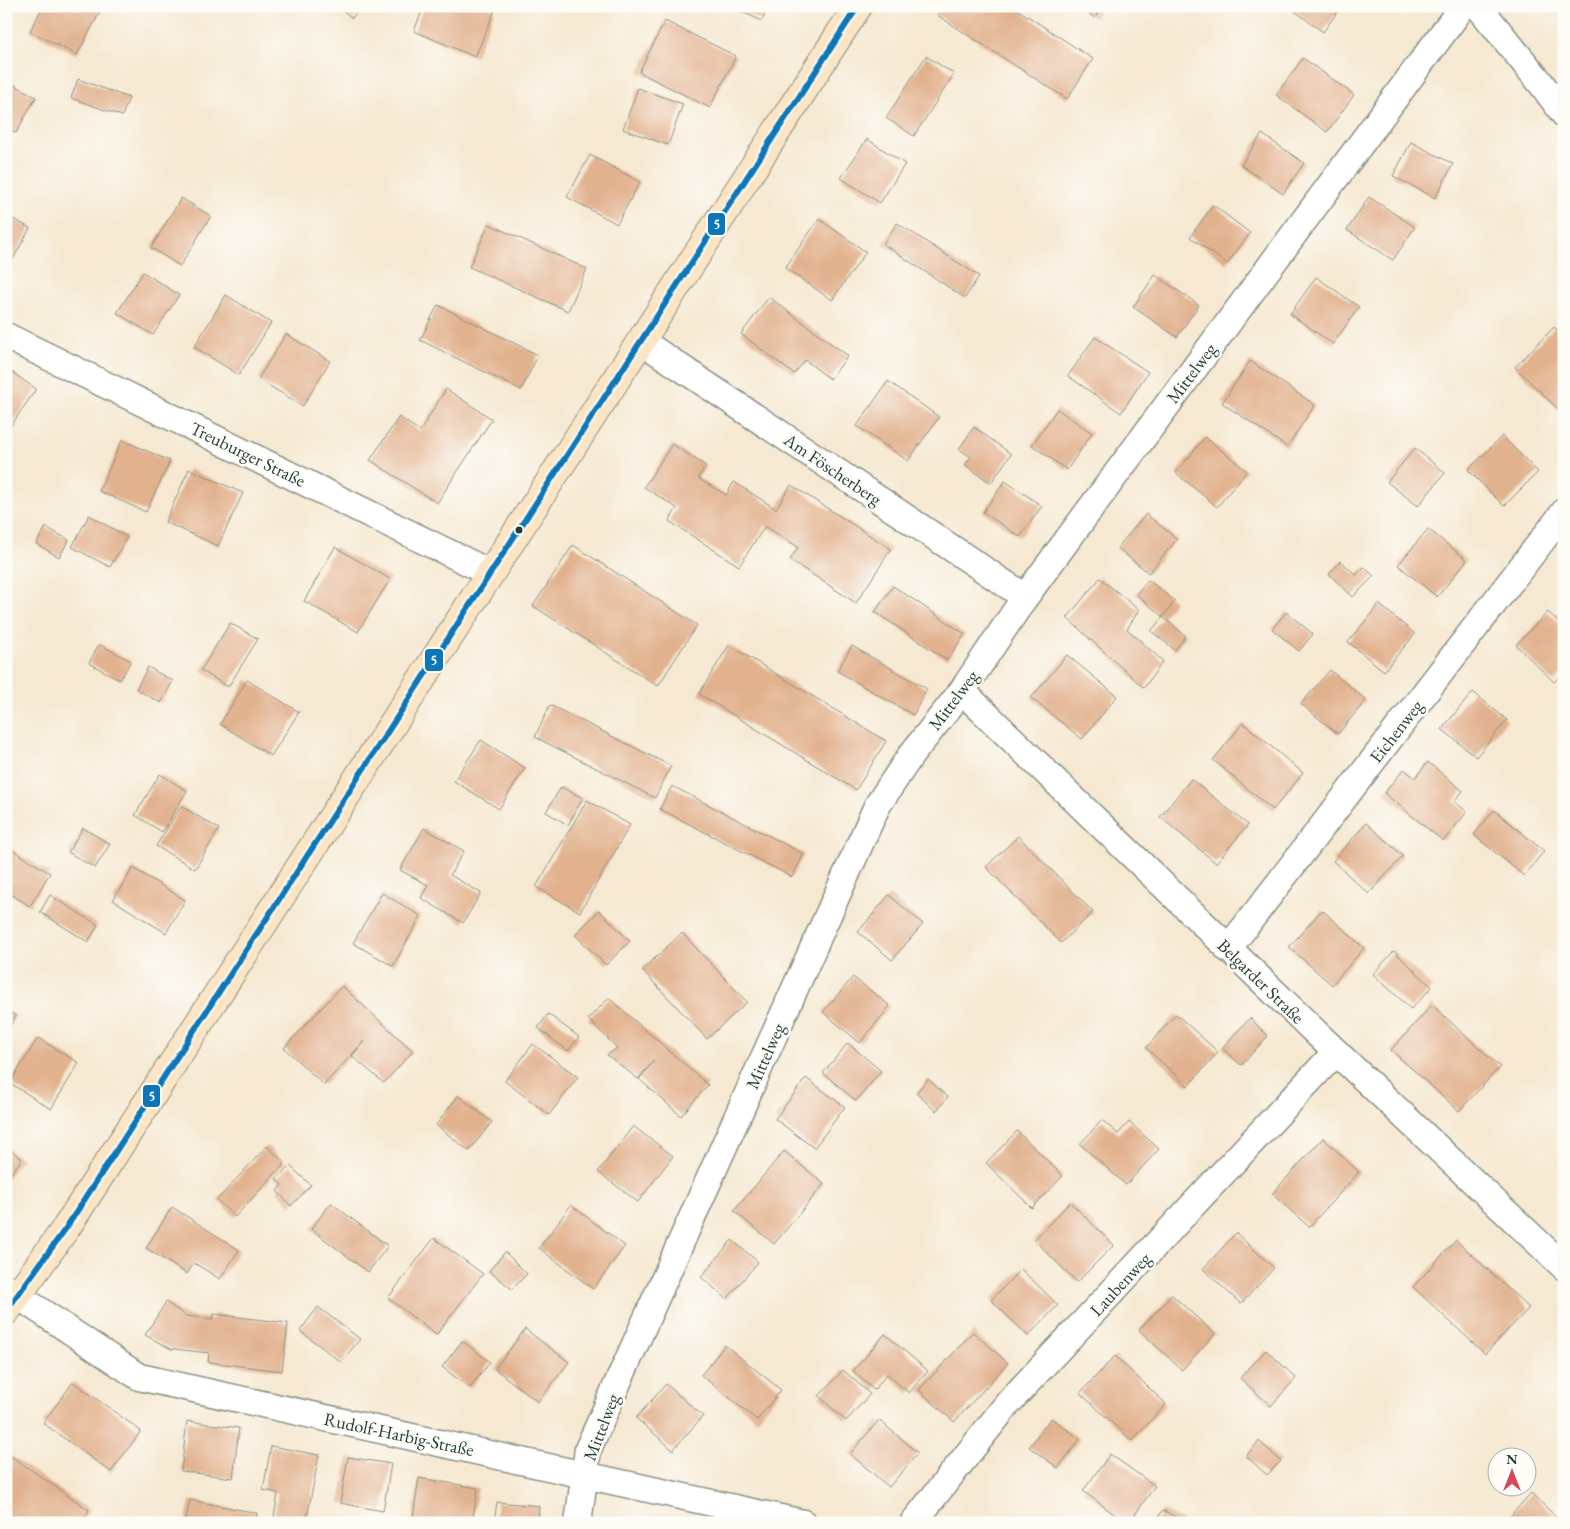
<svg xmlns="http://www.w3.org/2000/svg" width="1570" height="1529" font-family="'EB Garamond',serif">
  <rect width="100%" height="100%" fill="#fdfcf7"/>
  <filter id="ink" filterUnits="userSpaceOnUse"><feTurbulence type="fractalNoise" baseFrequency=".02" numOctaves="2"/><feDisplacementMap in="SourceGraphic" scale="10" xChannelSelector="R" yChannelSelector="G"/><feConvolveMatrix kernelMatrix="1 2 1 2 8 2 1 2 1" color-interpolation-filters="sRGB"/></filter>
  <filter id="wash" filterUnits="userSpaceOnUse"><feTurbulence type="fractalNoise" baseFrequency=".0096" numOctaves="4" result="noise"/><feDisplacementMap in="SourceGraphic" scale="20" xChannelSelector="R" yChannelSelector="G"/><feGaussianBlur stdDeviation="1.12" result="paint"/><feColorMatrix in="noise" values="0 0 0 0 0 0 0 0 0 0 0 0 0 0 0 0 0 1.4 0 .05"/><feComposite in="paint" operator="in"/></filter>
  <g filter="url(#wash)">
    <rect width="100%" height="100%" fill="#f6e8d1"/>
    <g id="blocks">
      <g fill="#e2b28f">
        <polygon points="43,6 89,6 100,12 77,55 30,31"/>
        <polygon points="337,6 361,6 352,18"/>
        <polygon points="424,6 486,6 495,10 475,57 414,31"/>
        <polygon points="729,6 768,6 762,21"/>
        <polygon points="943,6 1012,6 1093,59 1067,99 937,15"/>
        <polygon points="1077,6 1102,6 1095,18"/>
        <polygon points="1288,6 1342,6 1323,32"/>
        <polygon points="665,21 736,56 710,108 639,72"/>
        <polygon points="926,56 954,74 914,136 886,118"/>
        <polygon points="1303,58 1354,95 1327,132 1276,95"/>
        <polygon points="78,79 129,98 122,116 71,98"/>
        <polygon points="6,80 36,97 16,133 6,128"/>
        <polygon points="638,88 683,104 668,145 623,129"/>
        <polygon points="1262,134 1304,163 1283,194 1241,165"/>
        <polygon points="867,139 905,164 880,203 841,178"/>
        <polygon points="1411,142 1453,164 1435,198 1393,176"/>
        <polygon points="590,155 640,182 617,224 567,197"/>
        <polygon points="1369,197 1415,227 1393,260 1347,230"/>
        <polygon points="181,198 211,216 180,266 151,248"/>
        <polygon points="1213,205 1250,233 1227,264 1190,237"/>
        <polygon points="6,215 30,228 11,263 6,260"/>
        <polygon points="819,219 866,252 832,300 785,268"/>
        <polygon points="897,223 979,276 965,298 883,244"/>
        <polygon points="489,224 587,269 568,311 469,267"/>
        <polygon points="143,272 179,295 153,335 117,313"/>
        <polygon points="1155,275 1199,305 1177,337 1133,307"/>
        <polygon points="1316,277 1359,307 1333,344 1290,314"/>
        <polygon points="226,295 271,323 239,375 194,347"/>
        <polygon points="769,297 848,356 830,379 805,360 794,374 741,334"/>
        <polygon points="438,305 538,355 521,390 420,340"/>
        <polygon points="1554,327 1564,336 1564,403 1558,409 1515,367"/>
        <polygon points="286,334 330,361 303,406 258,379"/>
        <polygon points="1095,337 1148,372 1121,413 1068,376"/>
        <polygon points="1250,361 1315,405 1287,447 1222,403"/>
        <polygon points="6,368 36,389 6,433"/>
        <polygon points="888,381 939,417 908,461 857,426"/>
        <polygon points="446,389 492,419 437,503 370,460 399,417 420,431"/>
        <polygon points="1057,409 1092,433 1067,470 1032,445"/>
        <polygon points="974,427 1011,454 991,483 965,465 971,457 959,449"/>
        <polygon points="1502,436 1538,472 1504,506 1468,470"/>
        <polygon points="1205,437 1247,471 1217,507 1176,473"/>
        <polygon points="122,440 170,461 146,512 99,491"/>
        <polygon points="672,444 706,466 698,478 726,495 734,482 776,509 791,485 891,549 856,603 790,560 798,547 765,526 739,566 669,521 677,508 644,487"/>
        <polygon points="1415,448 1445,473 1418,506 1387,482"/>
        <polygon points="189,469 243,493 218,546 165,522"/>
        <polygon points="1005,481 1042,506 1020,537 983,512"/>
        <polygon points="1146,514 1177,539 1149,573 1117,548"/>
        <polygon points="89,515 127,537 110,567 72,547"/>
        <polygon points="46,527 69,540 59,557 36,544"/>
        <polygon points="1428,529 1467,560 1437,597 1398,565"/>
        <polygon points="573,545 697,625 658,686 533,606"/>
        <polygon points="335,547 390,579 358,632 304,601"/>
        <polygon points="1341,561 1356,575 1364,567 1374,576 1353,597 1329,574"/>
        <polygon points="1100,578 1139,610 1127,629 1163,661 1144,688 1067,618"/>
        <polygon points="1148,580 1175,601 1163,617 1136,594"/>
        <polygon points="893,586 965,634 947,660 875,612"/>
        <polygon points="1379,604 1415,634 1384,671 1348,642"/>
        <polygon points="1286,612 1313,634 1299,651 1272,629"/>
        <polygon points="1548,612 1564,627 1564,672 1554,682 1516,645"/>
        <polygon points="1163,617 1186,636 1175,650 1151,631"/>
        <polygon points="230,623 258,639 228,687 201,670"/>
        <polygon points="99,644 131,661 120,680 89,663"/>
        <polygon points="729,645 886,741 856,790 699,694"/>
        <polygon points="852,646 927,689 913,715 837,671"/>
        <polygon points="1067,655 1117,696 1082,739 1031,698"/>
        <polygon points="148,667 173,681 161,703 136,689"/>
        <polygon points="1330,670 1366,700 1338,734 1301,704"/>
        <polygon points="247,680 299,712 271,756 220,724"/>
        <polygon points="1473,692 1507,720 1476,757 1442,729"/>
        <polygon points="550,705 671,766 655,798 535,737"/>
        <polygon points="1243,723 1303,773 1273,810 1213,760"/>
        <polygon points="481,740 525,768 499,809 454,781"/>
        <polygon points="1428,762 1463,791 1454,801 1467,812 1443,841 1384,793 1404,769 1415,778"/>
        <polygon points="160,774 187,791 162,832 135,815"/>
        <polygon points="1191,779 1248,825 1216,863 1160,817"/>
        <polygon points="672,786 804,854 792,877 660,809"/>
        <polygon points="561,787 583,798 568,825 546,812"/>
        <polygon points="587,800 630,825 580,912 536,887"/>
        <polygon points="181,806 219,829 195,869 156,846"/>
        <polygon points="1494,810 1544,851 1524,876 1474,835"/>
        <polygon points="1366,823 1403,856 1369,894 1333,861"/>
        <polygon points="83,828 110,844 95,868 68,852"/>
        <polygon points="424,828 464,851 450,875 481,893 463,923 421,898 428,885 400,870"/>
        <polygon points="1018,836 1093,912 1061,943 986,867"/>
        <polygon points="6,846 50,873 30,906 6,891"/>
        <polygon points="133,868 185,900 166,933 113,900"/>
        <polygon points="382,893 421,916 393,966 353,943"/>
        <polygon points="50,895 98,925 88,942 40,912"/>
        <polygon points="889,895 923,924 892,960 858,932"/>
        <polygon points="599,910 630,941 606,965 575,935"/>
        <polygon points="1322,910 1364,948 1332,985 1289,947"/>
        <polygon points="682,933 747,1002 707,1039 642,970"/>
        <polygon points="1394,951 1432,987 1411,1009 1373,974"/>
        <polygon points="853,977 890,1006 860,1043 823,1012"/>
        <polygon points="342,986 413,1051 384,1083 352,1056 365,1040 324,1085 284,1048"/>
        <polygon points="609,998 708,1085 681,1116 639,1079 654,1061 638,1079 607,1055 617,1048 588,1019"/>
        <polygon points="1432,1005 1500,1067 1459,1111 1391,1050"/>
        <polygon points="6,1010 16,1016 6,1032"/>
        <polygon points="548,1014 579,1037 568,1051 538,1028"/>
        <polygon points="1176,1014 1218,1052 1188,1086 1146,1048"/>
        <polygon points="1250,1018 1268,1036 1241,1065 1222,1048"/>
        <polygon points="38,1038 79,1063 51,1109 10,1083"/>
        <polygon points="848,1043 881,1071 856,1101 823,1073"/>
        <polygon points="533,1044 578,1077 549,1115 505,1081"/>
        <polygon points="806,1078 845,1107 814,1148 775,1119"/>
        <polygon points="928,1079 948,1097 936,1111 916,1093"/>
        <polygon points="458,1096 492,1122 469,1151 436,1125"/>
        <polygon points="1102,1120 1118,1134 1129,1122 1159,1149 1126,1185 1080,1144"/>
        <polygon points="633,1126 673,1156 638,1202 598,1172"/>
        <polygon points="1017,1131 1063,1176 1032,1208 986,1163"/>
        <polygon points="1323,1138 1359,1172 1309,1227 1272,1194"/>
        <polygon points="267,1146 285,1163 235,1217 217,1200"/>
        <polygon points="6,1147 22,1159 6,1180"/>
        <polygon points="784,1151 824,1184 774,1244 734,1211"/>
        <polygon points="290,1166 311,1185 291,1206 277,1191 282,1185 276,1179"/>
        <polygon points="1070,1202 1114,1245 1077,1282 1034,1240"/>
        <polygon points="331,1203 388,1246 368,1272 311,1229"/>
        <polygon points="571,1205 625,1246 593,1289 539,1248"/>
        <polygon points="172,1207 239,1250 220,1279 194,1263 187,1274 146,1248"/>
        <polygon points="1236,1233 1274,1268 1241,1304 1203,1269"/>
        <polygon points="434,1238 483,1274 436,1335 388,1298"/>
        <polygon points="732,1240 758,1262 727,1299 701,1277"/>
        <polygon points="1456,1240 1529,1308 1485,1354 1413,1287"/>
        <polygon points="505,1252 527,1274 512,1289 489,1271"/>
        <polygon points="1021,1269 1058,1305 1028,1336 991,1300"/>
        <polygon points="1172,1295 1215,1334 1182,1370 1139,1330"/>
        <polygon points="166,1302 186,1316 213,1319 214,1314 288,1323 282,1371 208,1362 209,1353 174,1349 173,1350 145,1335"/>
        <polygon points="318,1307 360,1339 341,1362 300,1331"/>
        <polygon points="525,1329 569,1362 538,1402 495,1369"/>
        <polygon points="973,1332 1008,1363 954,1422 919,1390"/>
        <polygon points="885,1334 928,1371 909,1393 887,1374 874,1390 853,1371"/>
        <polygon points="462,1341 490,1362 470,1388 442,1367"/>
        <polygon points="725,1345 781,1390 757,1420 701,1375"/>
        <polygon points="1266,1350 1296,1378 1271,1406 1240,1378"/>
        <polygon points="1115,1356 1166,1404 1132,1441 1080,1393"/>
        <polygon points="843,1370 870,1394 846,1421 819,1396"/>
        <polygon points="73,1382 141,1431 111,1472 43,1423"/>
        <polygon points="666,1384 703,1416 673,1450 636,1418"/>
        <polygon points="1051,1418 1080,1439 1058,1468 1029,1447"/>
        <polygon points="879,1420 918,1453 889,1487 850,1454"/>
        <polygon points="187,1421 239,1428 233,1478 181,1471"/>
        <polygon points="1259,1441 1281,1461 1267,1475 1246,1456"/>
        <polygon points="271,1446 319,1455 306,1523 273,1523 278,1493 263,1490"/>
        <polygon points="1110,1454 1155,1486 1129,1523 1126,1523 1083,1491"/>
        <polygon points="11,1456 89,1510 81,1523 26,1523 18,1517 13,1523 6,1523 6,1462"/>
        <polygon points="348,1457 391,1464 383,1511 340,1503"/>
        <polygon points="419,1478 478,1488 472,1523 412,1523"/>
        <polygon points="1531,1493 1563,1523 1504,1523"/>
        <polygon points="190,1500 257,1513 255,1523 185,1523"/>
        <polygon points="497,1502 539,1506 538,1523 494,1523"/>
        <polygon points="1163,1510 1186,1523 1155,1523"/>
      </g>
    </g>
  </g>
  <g filter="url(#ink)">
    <use href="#blocks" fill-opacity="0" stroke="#8a9282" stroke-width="1"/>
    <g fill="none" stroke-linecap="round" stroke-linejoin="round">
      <g stroke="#8a9282" stroke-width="29">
        <g id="street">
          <polyline points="1478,6 1540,82 1564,114"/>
          <polyline points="6,336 490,573"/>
          <polyline points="641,341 1025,597"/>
          <polyline points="962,691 1336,1052 1564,1267"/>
          <polyline points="1228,949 1564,512"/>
          <polyline points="6,1288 139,1377 803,1523"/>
          <polyline points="578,1523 588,1449 877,806 911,755 962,691 1025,597 1463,6"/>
          <polyline points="913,1523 1009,1402 1336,1052"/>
        </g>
      </g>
      <g stroke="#8a9282" stroke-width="30">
        <polyline id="secondary" points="6,1311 66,1228 858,6"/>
      </g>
      <use href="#street" stroke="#fff" stroke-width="26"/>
      <use href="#secondary" stroke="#fce5c4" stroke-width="28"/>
      <g stroke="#fdfcf7" stroke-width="10">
        <polyline id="bus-1" points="6,1311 66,1228 858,6"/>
      </g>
      <use href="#bus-1" stroke="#0d76b6" stroke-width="6"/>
    </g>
  </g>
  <circle fill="#1f3d34" stroke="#fdfcf7" stroke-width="2" cx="519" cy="530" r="4.5"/>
  <g text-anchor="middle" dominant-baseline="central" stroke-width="5" stroke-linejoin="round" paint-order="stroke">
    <g font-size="18" fill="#1f3d34" stroke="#fdfcf7">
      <text transform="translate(1191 373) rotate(-53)">Mittelweg</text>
      <text transform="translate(248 454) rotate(26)">Treuburger Straße</text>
      <text transform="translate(833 469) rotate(34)">Am Föscherberg</text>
      <text transform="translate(953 700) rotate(-53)">Mittelweg</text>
      <text transform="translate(1396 731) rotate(-52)">Eichenweg</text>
      <text transform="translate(1261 981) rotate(44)">Belgarder Straße</text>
      <text transform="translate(765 1056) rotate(-66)">Mittelweg</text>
      <text transform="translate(1120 1284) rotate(-47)">Laubenweg</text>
      <text transform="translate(601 1427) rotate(-69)">Mittelweg</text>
      <text transform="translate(399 1434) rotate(12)">Rudolf-Harbig-Straße</text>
    </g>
  </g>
  <g stroke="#fdfcf7" stroke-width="2">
    <rect x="707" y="212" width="19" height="24" rx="5" fill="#0d76b6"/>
    <rect x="424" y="648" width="20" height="24" rx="5" fill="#0d76b6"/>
    <rect x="142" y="1084" width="19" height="24" rx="5" fill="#0d76b6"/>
  </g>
  <g font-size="14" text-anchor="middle" font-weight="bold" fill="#fff">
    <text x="717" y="229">5</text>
    <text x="434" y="665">5</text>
    <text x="152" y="1101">5</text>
  </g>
  <rect width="1570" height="1529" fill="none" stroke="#fdfcf7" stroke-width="25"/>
  <g transform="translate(1512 1472)"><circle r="24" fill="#fdfcf7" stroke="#a4b0a9"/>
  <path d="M0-4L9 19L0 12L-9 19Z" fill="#d1495b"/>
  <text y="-8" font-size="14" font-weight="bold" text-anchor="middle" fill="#1f3d34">N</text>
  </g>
</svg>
